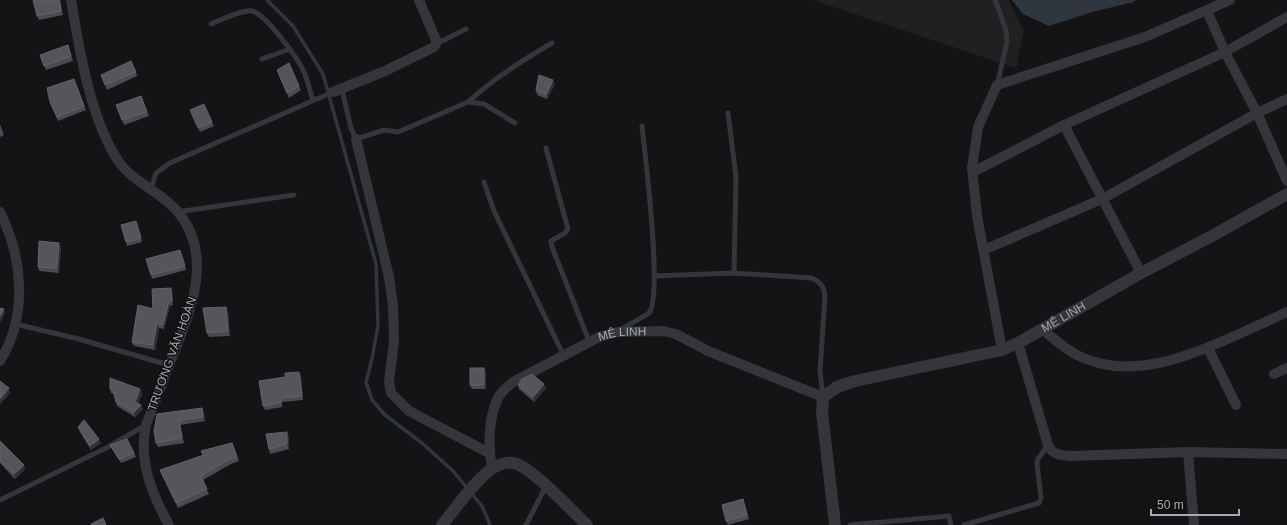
<svg xmlns="http://www.w3.org/2000/svg" width="1287" height="525" font-family="Helvetica,sans-serif">
  <rect width="100%" height="100%" fill="#141416"/>
  <polygon fill="#202022" points="813,0 1009,0 1024,31 1016,68"/>
  <polygon fill="#2f363d" points="1012,0 1136,0 1134,2 1092,12 1049,26 1023,14"/>
  <g fill="none" stroke-linecap="round" stroke-linejoin="round">
    <polyline stroke="#2f363d" stroke-width="3.5" points="267,0 293,26 323,74 376,264 378,325 372,359 366,382 372,400 385,415 422,443 453,471 482,506 490,525"/>
    <g stroke="#35363a" stroke-width="5">
      <polyline points="995,0 1006,30 1007,42 997,85"/>
      <path d="M211,24C221,20 243,9 252,11C267,15 299,60 305,74C308,82 310,92 313,100"/>
      <polyline points="436,44 466,29"/>
      <polyline points="262,59 290,49"/>
      <polyline points="342,90 351,128 356,139 384,130 398,132 468,102 484,104 515,123"/>
      <path d="M468,102C494,78 522,61 552,43"/>
      <polyline points="728,113 736,177 734,273"/>
      <polyline points="546,148 568,229 565,233 551,241 552,247 589,341"/>
      <polyline points="484,182 494,211 563,354"/>
      <polyline points="151,189 156,173 170,163 333,92"/>
      <polyline points="177,212 294,195"/>
      <path d="M654,276L734,273L812,278C820,282 824,286 825,296L820,371L823,397"/>
      <polyline points="15,324 75,338 169,365"/>
      <path d="M620,330C626,326 647,315 649,313C663,295 645,155 642,126"/>
      <polyline points="0,500 106,448 146,425"/>
      <polyline points="526,525 546,486"/>
      <polyline points="850,525 949,516 951,525"/>
      <polyline points="964,525 1039,503 1041,498 1037,463 1038,459 1048,445"/>
    </g>
    <g stroke="#35363a" stroke-width="10">
      <path d="M71,0C79,48 90,117 117,159C131,182 161,191 178,212C214,256 191,310 173,355C164,379 155,402 146,425C138,461 152,494 169,525"/>
      <polyline points="1207,11 1225,52 1257,113 1287,181"/>
      <polyline points="333,92 385,71 434,47 436,44 436,40 419,0"/>
      <polyline points="1064,125 1141,273"/>
      <polyline points="356,139 389,277 393,306 394,341 389,382 391,393 409,411 489,453"/>
      <polyline points="973,172 1064,125 1225,52 1287,17"/>
      <path d="M0,212C23,258 28,316 0,361"/>
      <polyline points="984,250 1102,199 1257,113 1287,99"/>
      <path d="M1042,329C1054,339 1066,350 1079,356C1131,381 1189,356 1237,335C1254,327 1271,320 1287,312"/>
      <path d="M1018,343L1048,445C1052,455 1061,455 1071,456L1188,452L1287,454"/>
      <polyline points="1208,348 1236,405"/>
      <polyline points="1002,350 977,216 972,168 978,127 997,85 1145,37 1230,0"/>
      <polyline points="1274,374 1287,368"/>
      <polyline points="1188,452 1194,525"/>
      <path id="s1" d="M492,468C488,446 488,419 498,398C501,392 508,386 513,382L599,337L618,332L663,331L676,334L708,351L823,397"/>
    </g>
    <g stroke="#35363a" stroke-width="12">
      <path d="M442,525C457,507 472,484 490,470C496,465 506,462 513,463C529,464 573,512 587,525"/>
      <path id="s2" d="M835,525L822,412L823,397L837,387L855,381L1002,350L1018,343L1141,273L1212,236L1287,194"/>
    </g>
  </g>
  <g fill="#4a4b50">
    <polygon points="60,0 63,15 39,20 37,16"/>
    <polygon points="68,45 73,61 46,70 40,55"/>
    <polygon points="136,72 137,76 107,90 101,75"/>
    <polygon points="279,75 299,86 301,90 289,98"/>
    <polygon points="74,79 86,110 58,121 50,102"/>
    <polygon points="555,84 547,99 537,95 536,90"/>
    <polygon points="141,96 149,116 124,125 116,105"/>
    <polygon points="190,110 212,122 214,126 200,132"/>
    <polygon points="0,124 4,135 0,137"/>
    <polygon points="136,221 142,242 127,246 126,242"/>
    <polygon points="61,247 59,273 39,271 38,267"/>
    <polygon points="180,250 186,270 152,279 151,275"/>
    <polygon points="172,292 173,305 170,306 164,329 159,328 155,350 134,346 132,342 153,309"/>
    <polygon points="228,311 230,336 209,337 207,333"/>
    <polygon points="484,368 486,372 486,389 472,389 470,385"/>
    <polygon points="299,372 301,376 303,400 282,402 282,407 265,410 263,406 285,377"/>
    <polygon points="518,385 546,388 534,402 519,389"/>
    <polygon points="110,389 142,394 138,403 141,405 143,409 135,417 117,406 114,394 111,393"/>
    <polygon points="204,412 205,421 180,425 184,443 158,447 156,443 157,414"/>
    <polygon points="78,427 101,443 91,450 80,432"/>
    <polygon points="289,437 289,449 270,454 269,449"/>
    <polygon points="0,441 25,469 15,479 0,463"/>
    <polygon points="232,443 239,461 231,464 203,480 209,494 178,508 160,470 203,456 201,451"/>
    <polygon points="110,445 134,453 136,457 121,463 112,449"/>
    <polygon points="743,499 749,519 728,525 726,521"/>
  </g>
  <g fill="#303134">
    <polygon points="553,80 555,84 547,99 546,95"/>
    <polygon points="59,243 61,247 59,273 57,268"/>
    <polygon points="171,288 172,292 173,305 172,301"/>
    <polygon points="169,301 170,306 164,329 163,325"/>
    <polygon points="226,307 228,311 230,336 228,331"/>
    <polygon points="4,309 5,313 0,323 0,316"/>
    <polygon points="157,323 159,328 155,350 153,345"/>
    <polygon points="484,368 486,372 486,389 484,385"/>
    <polygon points="299,372 301,376 303,400 302,396"/>
    <polygon points="544,384 546,388 534,402 533,397"/>
    <polygon points="9,388 10,393 0,405 0,399"/>
    <polygon points="140,389 142,394 136,407 135,402"/>
    <polygon points="141,405 143,409 135,417 134,412"/>
    <polygon points="202,408 204,412 205,421 203,417"/>
    <polygon points="179,420 180,425 184,443 182,438"/>
    <polygon points="287,432 289,437 289,449 287,444"/>
    <polygon points="99,439 101,443 91,450 90,446"/>
    <polygon points="24,465 25,469 15,479 14,474"/>
  </g>
  <g fill="#54565a" stroke="#616368">
    <polygon points="33,0 59,0 61,11 37,16"/>
    <polygon points="68,45 71,56 44,66 40,55"/>
    <polygon points="131,61 136,72 105,85 101,75"/>
    <polygon points="289,63 299,86 287,93 277,70"/>
    <polygon points="539,75 553,80 546,95 536,90"/>
    <polygon points="74,79 84,106 57,117 50,102 47,88"/>
    <polygon points="141,96 147,112 122,120 116,105"/>
    <polygon points="204,104 212,122 198,128 190,110"/>
    <polygon points="136,221 141,238 126,242 121,225"/>
    <polygon points="39,241 59,243 57,268 38,267"/>
    <polygon points="180,250 185,266 151,275 146,259"/>
    <polygon points="171,288 172,301 169,301 163,325 157,323 153,345 132,342 138,305 153,309 152,289"/>
    <polygon points="226,307 228,331 207,333 203,308"/>
    <polygon points="0,308 4,309 0,316"/>
    <rect x="470" y="368" width="14" height="17"/>
    <polygon points="299,372 302,396 280,398 281,402 263,406 259,381 285,377 285,373"/>
    <polygon points="532,374 544,384 533,397 518,385 522,379"/>
    <polygon points="110,378 140,389 135,402 141,405 134,412 116,402 113,390 110,389"/>
    <polygon points="0,381 9,388 0,399"/>
    <polygon points="202,408 203,417 179,420 182,438 156,443 154,431 157,414"/>
    <polygon points="84,420 99,439 90,446 78,427"/>
    <polygon points="287,432 287,444 269,449 266,434"/>
    <polygon points="127,439 134,453 119,459 110,445"/>
    <polygon points="0,441 24,465 14,474 0,461"/>
    <polygon points="232,443 237,457 229,459 201,476 207,489 176,503 160,470 204,455 201,451"/>
    <polygon points="743,499 747,515 726,521 722,505"/>
    <polygon points="103,518 106,525 92,525 91,524"/>
  </g>
  <g text-anchor="middle" dominant-baseline="central" stroke-width="3" stroke-linejoin="round" paint-order="stroke">
    <g font-size="12" fill="#a7abb4" stroke="#0f0f10">
      <text stroke="none"><textPath href="#s2" startOffset="385">MÊ LINH</textPath></text>
      <text stroke="none"><textPath href="#s1" startOffset="214">MÊ LINH</textPath></text>
      <text transform="translate(172 354) rotate(-70)">TRƯƠNG VĂN HOÀN</text>
    </g>
  </g>
  <path d="M1151 509v6h88v-6" fill="none" stroke="#a7abb4" stroke-width="2"/>
  <text x="1157" y="509" font-size="12" fill="#a7abb4" stroke="#0f0f10" stroke-width="3" paint-order="stroke">50 m</text>
</svg>
